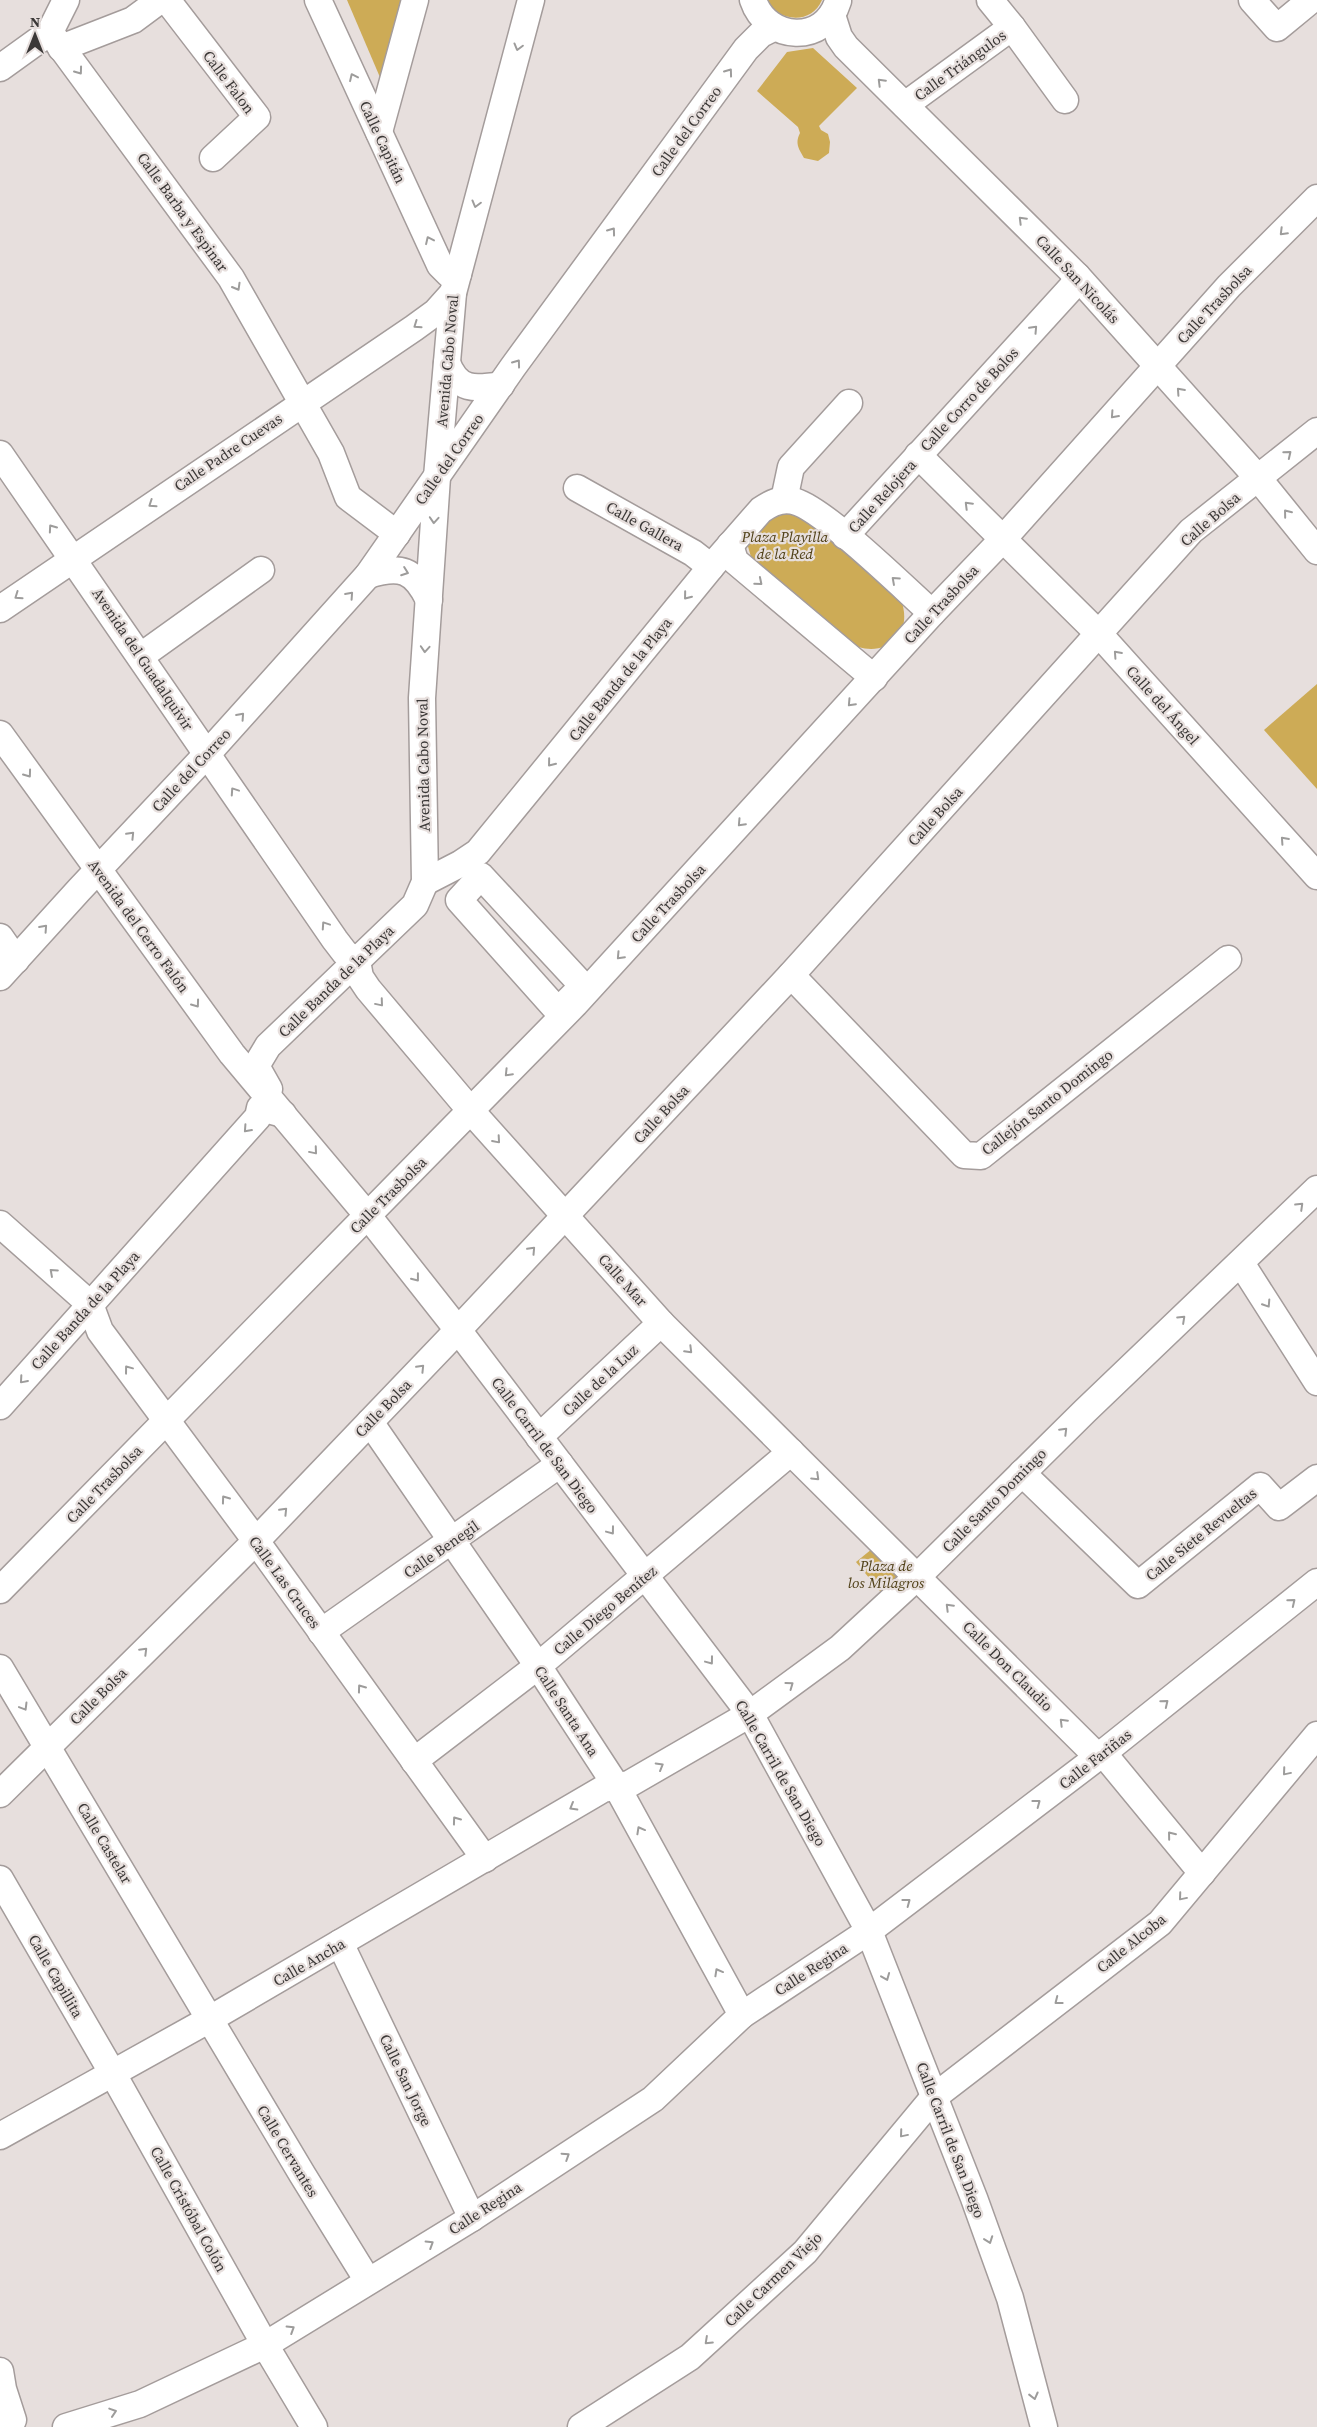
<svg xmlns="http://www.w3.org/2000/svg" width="1317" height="2427" font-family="'Source Serif 4',serif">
  <rect width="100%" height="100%" fill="#e7dfdd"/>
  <g fill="#cdab56">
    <polygon points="347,0 404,0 382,82"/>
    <path d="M765,0H822C811,26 777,21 765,0Z"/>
    <path d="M813,48L857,88L819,126L821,130L828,134L830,142L829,153L818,161L804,158C798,148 795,143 800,133L798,127L757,91L787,52Z"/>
    <path d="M800,510L901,600C913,632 890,656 858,647L753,564L747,543L761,515Z"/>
    <polygon points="1317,684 1317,789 1264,730"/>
    <polygon points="878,1544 904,1571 884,1596 856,1562"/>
  </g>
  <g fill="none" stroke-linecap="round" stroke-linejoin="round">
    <g stroke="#a49c9b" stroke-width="29">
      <g id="minor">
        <polyline points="167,0 257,117 213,158"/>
        <polyline points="318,0 440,265 449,274 458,274"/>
        <path d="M753,0C767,42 825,45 838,1"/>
        <polyline points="1252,0 1277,28 1311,0"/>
        <polyline points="832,15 839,37 846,47 1077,276 1258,478 1317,551"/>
        <polyline points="1012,27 1065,100"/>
        <polyline points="50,32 231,278 331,453 348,497 397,534"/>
        <polyline points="61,48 133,20 160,0"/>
        <polyline points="0,68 50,32 66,0"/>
        <polyline points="905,105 1012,27 990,0"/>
        <polyline points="379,132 415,0"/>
        <path d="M447,363C458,391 474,389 501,385"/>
        <polyline points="0,454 335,940 345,953 357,961"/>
        <polyline points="918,455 1099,634 1317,876"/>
        <polyline points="577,488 693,553 711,567"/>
        <polyline points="784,500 791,467 849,403"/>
        <polyline points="845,536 1072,287 1077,276"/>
        <polyline points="730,545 735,561 874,678"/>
        <path d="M368,575C400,565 414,569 429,600"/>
        <polyline points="0,609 414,328 436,312 453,293"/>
        <polyline points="141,656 261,570"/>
        <polyline points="0,734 232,1054 368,1216 458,1330 750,1714 869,1931 974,2198 1010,2298 1044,2427"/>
        <polygon points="481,876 583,986 558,1011 459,900"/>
        <path d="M425,882L460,864L478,852L711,567L761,510C771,503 781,498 793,501C821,506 906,590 932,613"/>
        <polyline points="0,937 16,960"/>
        <polyline points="357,961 360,977 368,989 471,1111 661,1323 1098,1757"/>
        <polyline points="791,975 964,1155 981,1156 1228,959"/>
        <polyline points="0,977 79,890 208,753 368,575 513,367 746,49 761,34 773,28"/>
        <polyline points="269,1089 256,1066 268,1046 415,905 425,882 422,698 437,477 453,293 531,0"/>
        <polyline points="0,1224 90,1304 100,1331 256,1541 485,1859"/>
        <polyline points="1241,1263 1317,1382"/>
        <polyline points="0,1406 258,1117 260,1108 283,1114"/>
        <polyline points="370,1422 538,1666 617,1787 742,2015"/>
        <polyline points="539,1437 661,1323"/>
        <polyline points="1022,1473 1138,1585 1260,1486 1279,1507 1317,1478"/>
        <polyline points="0,1590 575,1004 932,613 1003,539 1229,286 1317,198"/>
        <polyline points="321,1632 560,1464"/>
        <polyline points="0,1668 302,2174 368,2281"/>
        <polyline points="1103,1753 1202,1873"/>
        <polyline points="414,1761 538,1666 791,1452"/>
        <polyline points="0,1794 256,1541 458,1330 791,975 1191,531 1317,431"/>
        <polyline points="0,1879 113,2074 265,2345 314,2427"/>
        <polyline points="340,1943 472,2218"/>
        <polyline points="0,2136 210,2019 603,1789 629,1784 750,1714 840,1648 918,1576 1085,1411 1317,1189"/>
        <polyline points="0,2371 3,2389 13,2420 0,2424"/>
        <polyline points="66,2427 140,2404 265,2345 472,2218 653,2099 742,2015 869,1931 1103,1753 1317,1582"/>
        <polyline points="581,2427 690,2357 805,2252 934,2097 1160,1923 1317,1735"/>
      </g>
    </g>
    <use href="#minor" stroke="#fff" stroke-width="26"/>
  </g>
  <defs><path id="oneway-chevron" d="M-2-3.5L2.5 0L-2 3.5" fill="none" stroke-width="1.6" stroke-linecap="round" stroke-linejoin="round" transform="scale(1.25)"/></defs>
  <g stroke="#9d9c9b">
    <use href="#oneway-chevron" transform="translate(518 47) rotate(105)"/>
    <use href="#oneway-chevron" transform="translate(79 71) rotate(54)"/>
    <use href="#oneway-chevron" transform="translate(729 72) rotate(-54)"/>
    <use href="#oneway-chevron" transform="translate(353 77) rotate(-115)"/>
    <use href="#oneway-chevron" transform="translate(881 82) rotate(-135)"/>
    <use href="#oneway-chevron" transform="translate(476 204) rotate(105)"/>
    <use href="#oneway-chevron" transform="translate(1022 220) rotate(-135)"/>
    <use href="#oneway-chevron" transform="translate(612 231) rotate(-54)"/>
    <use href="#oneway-chevron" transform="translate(1283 232) rotate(135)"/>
    <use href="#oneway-chevron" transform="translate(429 240) rotate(-115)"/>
    <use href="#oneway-chevron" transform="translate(237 287) rotate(60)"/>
    <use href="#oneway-chevron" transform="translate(417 325) rotate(145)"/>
    <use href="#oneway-chevron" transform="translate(1034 329) rotate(-47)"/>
    <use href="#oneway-chevron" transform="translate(517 363) rotate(-54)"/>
    <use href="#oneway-chevron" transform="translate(1180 391) rotate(-132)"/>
    <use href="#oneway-chevron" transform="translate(1114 415) rotate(132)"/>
    <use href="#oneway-chevron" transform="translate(1288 454) rotate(-39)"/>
    <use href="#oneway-chevron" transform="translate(152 504) rotate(146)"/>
    <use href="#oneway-chevron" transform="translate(968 505) rotate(-135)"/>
    <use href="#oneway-chevron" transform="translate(1287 513) rotate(-129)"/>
    <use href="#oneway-chevron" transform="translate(434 520) rotate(94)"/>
    <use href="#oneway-chevron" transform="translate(52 528) rotate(-125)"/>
    <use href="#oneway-chevron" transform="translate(405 572) rotate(20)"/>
    <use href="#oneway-chevron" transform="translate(895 580) rotate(-138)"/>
    <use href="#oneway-chevron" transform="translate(759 582) rotate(40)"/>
    <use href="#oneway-chevron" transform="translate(350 595) rotate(-48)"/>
    <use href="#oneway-chevron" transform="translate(18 596) rotate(145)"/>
    <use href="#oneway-chevron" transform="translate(687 596) rotate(129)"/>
    <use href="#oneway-chevron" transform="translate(425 649) rotate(94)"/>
    <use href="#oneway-chevron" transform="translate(1117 654) rotate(-132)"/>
    <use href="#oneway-chevron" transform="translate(851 703) rotate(133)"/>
    <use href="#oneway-chevron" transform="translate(241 716) rotate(-48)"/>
    <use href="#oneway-chevron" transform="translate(551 763) rotate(129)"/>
    <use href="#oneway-chevron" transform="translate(28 774) rotate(54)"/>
    <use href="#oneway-chevron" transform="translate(234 791) rotate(-124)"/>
    <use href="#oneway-chevron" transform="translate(741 823) rotate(133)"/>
    <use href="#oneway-chevron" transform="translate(131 835) rotate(-46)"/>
    <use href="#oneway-chevron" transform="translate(1284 840) rotate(-132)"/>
    <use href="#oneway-chevron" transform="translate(325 925) rotate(-124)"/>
    <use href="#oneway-chevron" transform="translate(44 928) rotate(-48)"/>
    <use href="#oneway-chevron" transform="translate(620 956) rotate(133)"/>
    <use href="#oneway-chevron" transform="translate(380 1003) rotate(50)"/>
    <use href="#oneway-chevron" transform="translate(196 1004) rotate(54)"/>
    <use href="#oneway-chevron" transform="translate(508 1073) rotate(134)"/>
    <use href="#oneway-chevron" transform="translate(247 1129) rotate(132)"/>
    <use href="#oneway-chevron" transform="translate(497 1140) rotate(49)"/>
    <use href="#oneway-chevron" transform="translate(314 1151) rotate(50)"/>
    <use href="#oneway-chevron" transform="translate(1300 1206) rotate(-44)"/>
    <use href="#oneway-chevron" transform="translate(532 1250) rotate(-47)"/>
    <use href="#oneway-chevron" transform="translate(53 1272) rotate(-138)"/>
    <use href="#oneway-chevron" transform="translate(416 1278) rotate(52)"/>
    <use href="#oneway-chevron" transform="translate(1267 1304) rotate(57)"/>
    <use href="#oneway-chevron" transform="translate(1182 1319) rotate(-43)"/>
    <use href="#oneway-chevron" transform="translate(689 1350) rotate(45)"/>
    <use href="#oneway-chevron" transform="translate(421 1368) rotate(-46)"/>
    <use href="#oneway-chevron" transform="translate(128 1369) rotate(-127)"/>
    <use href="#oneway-chevron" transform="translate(23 1380) rotate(131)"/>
    <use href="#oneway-chevron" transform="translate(1064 1431) rotate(-45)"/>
    <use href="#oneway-chevron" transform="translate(816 1477) rotate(44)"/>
    <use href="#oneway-chevron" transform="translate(225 1499) rotate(-126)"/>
    <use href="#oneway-chevron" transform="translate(284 1511) rotate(-46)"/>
    <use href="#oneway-chevron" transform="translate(611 1531) rotate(53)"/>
    <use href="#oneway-chevron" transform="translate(1292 1602) rotate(-39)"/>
    <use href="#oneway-chevron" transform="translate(949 1607) rotate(-135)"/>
    <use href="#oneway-chevron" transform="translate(144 1651) rotate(-45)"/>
    <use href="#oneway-chevron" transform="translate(710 1661) rotate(53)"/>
    <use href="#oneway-chevron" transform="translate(790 1685) rotate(-36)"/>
    <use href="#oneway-chevron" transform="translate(361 1688) rotate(-126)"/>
    <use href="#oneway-chevron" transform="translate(1165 1703) rotate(-39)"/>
    <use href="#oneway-chevron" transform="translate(24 1707) rotate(59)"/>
    <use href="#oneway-chevron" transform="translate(1063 1722) rotate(-135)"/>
    <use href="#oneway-chevron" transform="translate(660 1766) rotate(-30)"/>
    <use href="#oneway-chevron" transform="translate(1286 1772) rotate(130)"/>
    <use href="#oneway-chevron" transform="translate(1037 1803) rotate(-37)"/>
    <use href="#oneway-chevron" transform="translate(573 1807) rotate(150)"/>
    <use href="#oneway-chevron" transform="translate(456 1820) rotate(-126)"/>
    <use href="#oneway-chevron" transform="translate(640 1830) rotate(-119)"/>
    <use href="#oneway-chevron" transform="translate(1171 1835) rotate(-129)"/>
    <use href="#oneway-chevron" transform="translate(1182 1897) rotate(130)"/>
    <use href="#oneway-chevron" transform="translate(907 1902) rotate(-37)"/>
    <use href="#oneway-chevron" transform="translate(718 1972) rotate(-119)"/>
    <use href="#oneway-chevron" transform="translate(886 1977) rotate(68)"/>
    <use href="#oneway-chevron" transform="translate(1058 2001) rotate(142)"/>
    <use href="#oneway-chevron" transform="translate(903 2134) rotate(130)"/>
    <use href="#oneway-chevron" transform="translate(566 2156) rotate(-33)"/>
    <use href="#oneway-chevron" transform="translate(989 2240) rotate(70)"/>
    <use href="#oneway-chevron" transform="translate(430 2244) rotate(-32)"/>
    <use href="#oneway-chevron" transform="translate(291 2329) rotate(-32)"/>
    <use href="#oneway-chevron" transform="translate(708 2341) rotate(137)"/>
    <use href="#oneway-chevron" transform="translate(1034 2396) rotate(76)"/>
    <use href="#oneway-chevron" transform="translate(113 2412) rotate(-18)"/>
  </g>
  <g text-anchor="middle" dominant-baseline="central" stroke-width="4.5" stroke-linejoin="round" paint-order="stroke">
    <g font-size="15" fill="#3b3837" stroke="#e7dfdd">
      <text transform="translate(960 65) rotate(-36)">Calle Triángulos</text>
      <text transform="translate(229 82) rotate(53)">Calle Falon</text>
      <text transform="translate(686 131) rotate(-54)">Calle del Correo</text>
      <text transform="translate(383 142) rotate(65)">Calle Capitán</text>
      <text transform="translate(183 212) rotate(54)">Calle Barba y Espinar</text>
      <text transform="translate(1078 279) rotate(47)">Calle San Nicolás</text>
      <text transform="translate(1214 304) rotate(-47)">Calle Trasbolsa</text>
      <text transform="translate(447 361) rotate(-85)">Avenida Cabo Noval</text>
      <text transform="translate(969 399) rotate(-47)">Calle Corro de Bolos</text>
      <text transform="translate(228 452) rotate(-34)">Calle Padre Cuevas</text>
      <text transform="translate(449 459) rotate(-55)">Calle del Correo</text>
      <text transform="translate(882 496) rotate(-48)">Calle Relojera</text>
      <text transform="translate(1210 519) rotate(-41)">Calle Bolsa</text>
      <text transform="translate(645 526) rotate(29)">Calle Gallera</text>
      <text transform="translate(941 604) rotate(-47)">Calle Trasbolsa</text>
      <text transform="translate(143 659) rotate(56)">Avenida del Guadalquivir</text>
      <text transform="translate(620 679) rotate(-51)">Calle Banda de la Playa</text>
      <text transform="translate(1163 705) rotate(48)">Calle del Ángel</text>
      <text transform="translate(423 765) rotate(-91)">Avenida Cabo Noval</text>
      <text transform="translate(191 770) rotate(-47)">Calle del Correo</text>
      <text transform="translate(935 816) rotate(-48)">Calle Bolsa</text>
      <text transform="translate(668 903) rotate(-47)">Calle Trasbolsa</text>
      <text transform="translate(139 926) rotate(54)">Avenida del Cerro Falón</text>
      <text transform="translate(336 981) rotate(-44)">Calle Banda de la Playa</text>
      <text transform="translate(1047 1102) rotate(-38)">Callejón Santo Domingo</text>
      <text transform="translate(661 1114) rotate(-47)">Calle Bolsa</text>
      <text transform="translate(388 1195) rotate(-45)">Calle Trasbolsa</text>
      <text transform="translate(623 1280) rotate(48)">Calle Mar</text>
      <text transform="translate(85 1310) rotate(-48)">Calle Banda de la Playa</text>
      <text transform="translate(600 1380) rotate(-43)">Calle de la Luz</text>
      <text transform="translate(383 1408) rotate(-46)">Calle Bolsa</text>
      <text transform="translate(545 1445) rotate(53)">Calle Carril de San Diego</text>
      <text transform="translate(104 1484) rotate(-46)">Calle Trasbolsa</text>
      <text transform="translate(994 1500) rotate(-45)">Calle Santo Domingo</text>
      <text transform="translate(1201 1534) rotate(-39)">Calle Siete Revueltas</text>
      <text transform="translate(441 1549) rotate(-35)">Calle Benegil</text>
      <text transform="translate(285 1582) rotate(54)">Calle Las Cruces</text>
      <text transform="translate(605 1610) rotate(-40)">Calle Diego Benítez</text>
      <text transform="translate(1008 1666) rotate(45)">Calle Don Claudio</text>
      <text transform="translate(98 1696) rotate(-45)">Calle Bolsa</text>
      <text transform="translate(567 1711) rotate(57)">Calle Santa Ana</text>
      <text transform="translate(1095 1759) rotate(-38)">Calle Fariñas</text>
      <text transform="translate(781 1773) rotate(60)">Calle Carril de San Diego</text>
      <text transform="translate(105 1843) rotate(59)">Calle Castelar</text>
      <text transform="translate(1131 1943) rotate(-39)">Calle Alcoba</text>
      <text transform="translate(309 1962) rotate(-30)">Calle Ancha</text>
      <text transform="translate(811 1969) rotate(-33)">Calle Regina</text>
      <text transform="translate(56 1976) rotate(60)">Calle Capillita</text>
      <text transform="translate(406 2080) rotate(64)">Calle San Jorge</text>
      <text transform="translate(951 2140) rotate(69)">Calle Carril de San Diego</text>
      <text transform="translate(288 2151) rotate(59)">Calle Cervantes</text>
      <text transform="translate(485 2208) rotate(-33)">Calle Regina</text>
      <text transform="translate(189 2209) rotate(61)">Calle Cristóbal Colón</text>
      <text transform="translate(773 2279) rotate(-44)">Calle Carmen Viejo</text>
    </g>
    <g font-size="15" font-style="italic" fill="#504017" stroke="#e7dfdd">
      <text x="785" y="536">Plaza Playilla<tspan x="785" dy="17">de la Red</tspan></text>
      <text x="886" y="1565">Plaza de<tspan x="886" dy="17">los Milagros</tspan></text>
    </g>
  </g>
  <g transform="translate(35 35)" stroke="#e7dfdd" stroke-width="4" paint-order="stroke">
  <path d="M0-4L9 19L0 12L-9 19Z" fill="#3b3837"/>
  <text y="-8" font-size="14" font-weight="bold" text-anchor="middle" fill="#3b3837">N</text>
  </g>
</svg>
